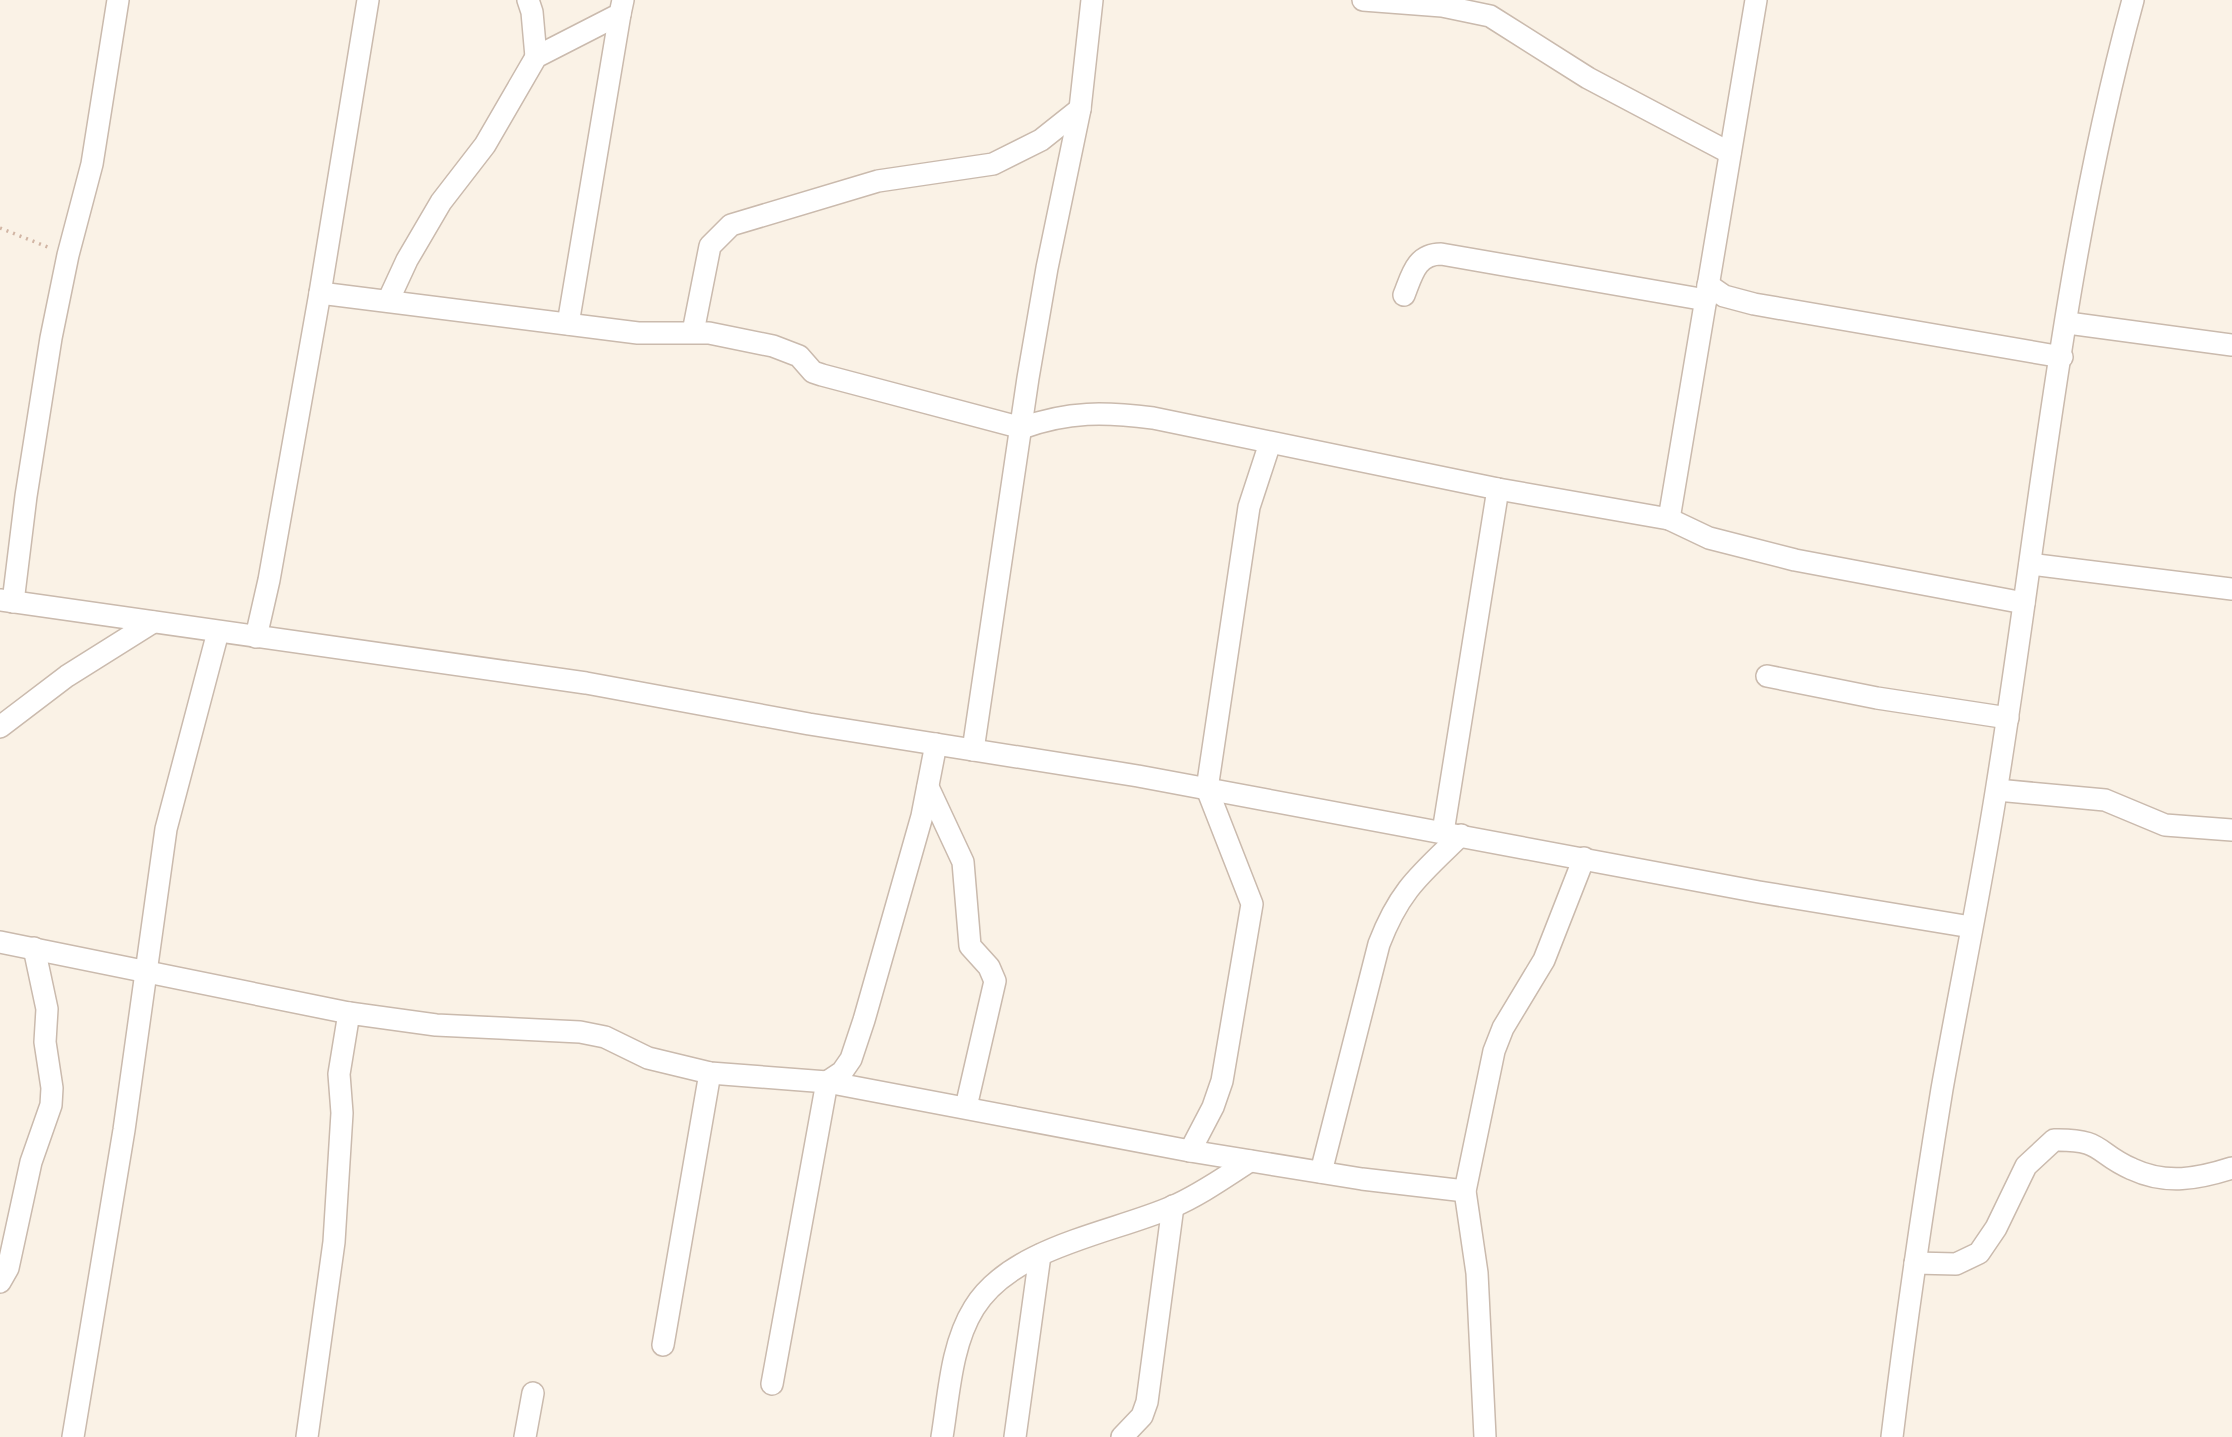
<svg xmlns="http://www.w3.org/2000/svg" width="2232" height="1437" font-family="Cabin,sans-serif">
  <rect width="100%" height="100%" fill="#faf2e6"/>
  <g fill="none" stroke-linecap="round" stroke-linejoin="round">
    <g stroke="#cabaad" stroke-width="24">
      <g id="minor">
        <polyline points="528,0 532,12 536,57"/>
        <polyline points="1363,0 1442,6 1490,16 1588,78 1730,153"/>
        <polyline points="1708,285 1724,296 1754,304 2062,357"/>
        <polyline points="320,293 368,0"/>
        <path d="M1404,295C1412,275 1416,254 1441,254L1706,300"/>
        <polyline points="388,301 407,260 441,202 485,145 536,57 620,14 623,0"/>
        <polyline points="2068,323 2232,345"/>
        <polyline points="568,324 620,14"/>
        <polyline points="693,332 710,246 731,225 878,181 993,164 1041,140 1080,109"/>
        <polyline points="1669,519 1709,538 1795,560 2024,603"/>
        <polyline points="2030,564 2232,589"/>
        <polyline points="0,600 586,683 809,724 1138,776 1759,892 1971,927"/>
        <polyline points="13,602 26,496 51,338 68,255 92,164 118,0"/>
        <path d="M256,637L269,580L320,293L638,333H709L773,346L799,356L813,372L822,375L1022,428C1069,411 1105,412 1153,418L1498,489L1669,519L1756,0"/>
        <polyline points="1767,676 1877,698 2008,718"/>
        <polyline points="0,727 67,676 153,622"/>
        <polyline points="973,750 1028,378 1047,268 1080,109 1092,0"/>
        <polyline points="928,787 963,862 970,946 989,967 995,981 966,1107"/>
        <polyline points="1997,790 2105,800 2165,825 2232,830"/>
        <polyline points="1443,832 1498,489"/>
        <polyline points="0,942 349,1013"/>
        <polyline points="1190,1151 1213,1107 1222,1081 1252,904 1207,789 1249,507 1270,443"/>
        <path d="M1321,1172L1379,944C1400,889 1421,874 1461,835"/>
        <path d="M1915,1263L1956,1264L1979,1253L1996,1228L2026,1166L2054,1140C2104,1139 2095,1153 2132,1169C2166,1185 2198,1179 2232,1168"/>
        <polyline points="0,1282 8,1268 31,1162 51,1105 52,1088 45,1042 47,1009 34,948"/>
        <polyline points="663,1345 710,1073"/>
        <polyline points="772,1384 827,1082 842,1072 851,1059 864,1020 922,816 936,744"/>
        <polyline points="73,1437 124,1130 166,829 218,632"/>
        <polyline points="307,1437 334,1242 342,1113 339,1074 349,1013 436,1025 580,1032 605,1037 648,1058 710,1073 827,1082 1190,1151 1362,1179 1465,1191"/>
        <polyline points="525,1437 533,1393"/>
        <path d="M942,1437C949,1394 951,1345 974,1308C1011,1247 1112,1233 1172,1207C1200,1195 1225,1177 1250,1161"/>
        <polyline points="1015,1437 1040,1255"/>
        <polyline points="1122,1437 1142,1416 1147,1402 1173,1206"/>
        <polyline points="1485,1437 1477,1273 1465,1191 1494,1051 1503,1028 1544,960 1584,858"/>
        <path d="M1892,1437C1906,1321 1923,1205 1942,1089C1960,988 1981,888 1997,786C2039,524 2063,256 2133,0"/>
      </g>
    </g>
    <polyline stroke="#d1b5a4" stroke-width="3.5" stroke-dasharray="2 5" stroke-linecap="butt" points="0,228 50,248"/>
    <use href="#minor" stroke="#fff" stroke-width="21"/>
  </g>
</svg>
